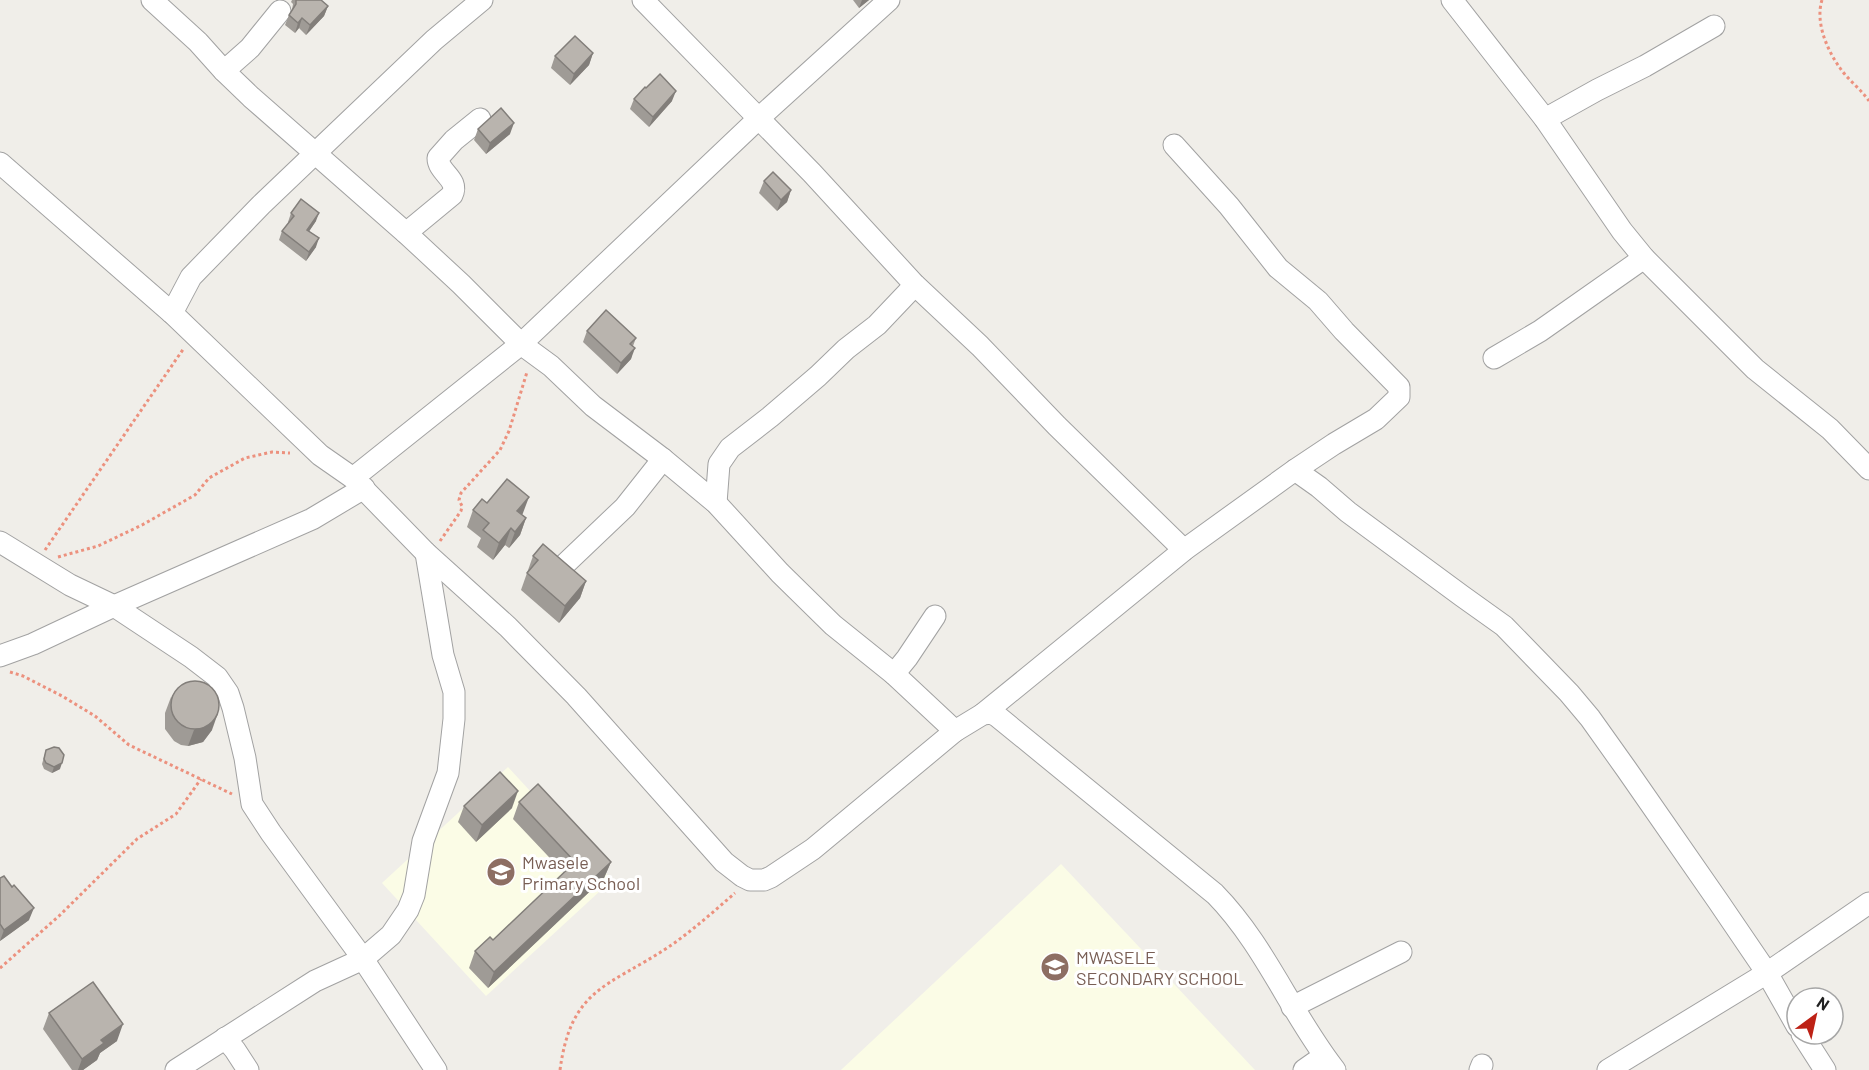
<svg xmlns="http://www.w3.org/2000/svg" width="1869" height="1070" font-family="Barlow,sans-serif">
  <rect width="100%" height="100%" fill="#f0eee9"/>
  <g fill="#fbfce6">
    <polygon points="508,767 612,880 486,996 382,883"/>
    <polygon points="1061,864 1255,1070 841,1070"/>
  </g>
  <g fill="none" stroke-linecap="round" stroke-linejoin="round">
    <g stroke="#a2a2a2" stroke-width="23">
      <g id="minor">
        <polyline points="152,0 198,42 224,71 251,97 406,233 461,284 521,344 551,366 593,406 663,459 716,503 780,573 833,625 894,674 955,731"/>
        <polyline points="643,0 812,173 915,285 980,346 1057,426 1184,550"/>
        <polyline points="1452,0 1545,119 1622,231 1644,258 1755,369 1830,429 1869,469"/>
        <polyline points="224,71 250,48 280,11"/>
        <polyline points="1545,119 1597,90 1645,66 1714,26"/>
        <path d="M0,163L172,313L320,455L353,478L426,553L508,627L576,696L724,862L742,876L750,880H764L771,877L813,849L955,731L983,714L991,713L997,716L1215,894C1265,945 1291,1014 1335,1070"/>
        <path d="M406,233L452,195C460,179 438,173 438,158L454,140L480,119"/>
        <polyline points="172,313 191,277 261,205 434,40 482,0"/>
        <polyline points="1494,358 1540,331 1644,258"/>
        <polyline points="1295,470 1319,487 1348,512 1462,596 1504,626 1569,693 1590,718 1627,770 1718,901 1767,973 1797,1026"/>
        <polyline points="353,478 521,344 758,119 889,0"/>
        <polyline points="716,503 719,464 730,448 770,417 818,376 846,349 877,325 915,285"/>
        <polyline points="0,542 70,585 114,606 191,657 217,677 228,693 233,708 245,758 252,804 271,833 361,956 436,1070"/>
        <polyline points="562,567 625,507 663,459"/>
        <polyline points="0,656 33,644 114,606 312,519 364,488"/>
        <polyline points="894,674 907,658 935,616"/>
        <polyline points="983,714 1184,550 1295,470 1334,444 1376,419 1399,397 1399,387 1344,331 1318,301 1278,268 1229,206 1174,145"/>
        <polyline points="1292,1007 1401,952"/>
        <polyline points="1802,1034 1825,1070"/>
        <polyline points="225,1038 235,1050 248,1070"/>
        <polyline points="176,1070 315,981 363,959 391,935 408,910 414,895 423,841 448,773 454,719 454,692 443,655 426,553"/>
        <polyline points="1304,1070 1324,1056"/>
        <polyline points="1480,1070 1482,1065"/>
        <polyline points="1608,1070 1767,973 1869,903"/>
      </g>
    </g>
    <g stroke="#ec917e" stroke-width="3" stroke-dasharray="3 3" stroke-linecap="butt">
      <path d="M1822,0C1815,22 1827,50 1840,68C1848,80 1861,89 1869,101"/>
      <polyline points="440,541 461,511 462,506 459,500 461,493 500,450 509,431 527,372"/>
      <polyline points="45,550 184,348"/>
      <polyline points="58,557 98,546 142,525 195,495 209,478 245,458 272,452 290,453"/>
      <polyline points="10,672 23,676 62,696 95,716 129,745 232,794"/>
      <polyline points="0,968 59,916 137,839 176,814 201,779"/>
      <path d="M560,1070C571,988 608,987 667,948C691,932 713,912 735,893"/>
    </g>
    <use href="#minor" stroke="#fff" stroke-width="21"/>
  </g>
  <g fill="#9f9b96">
    <polygon points="292,0 321,0 328,6 324,16 306,35 299,28 295,33 285,25 289,15 292,10 293,4 291,2"/>
    <polygon points="853,0 869,0 859,8"/>
    <polygon points="593,53 589,65 570,85 551,68 555,56"/>
    <polygon points="634,99 672,101 649,127 630,109"/>
    <polygon points="478,129 510,134 486,154 474,140"/>
    <polygon points="764,181 791,190 787,202 777,211 759,193"/>
    <polygon points="291,213 316,221 309,231 316,247 306,261 279,240 282,231 289,223 288,222"/>
    <polygon points="587,331 636,338 633,346 631,359 617,374 583,342"/>
    <polygon points="473,510 523,513 522,515 526,518 520,535 509,548 505,545 493,560 477,547 481,538 467,527"/>
    <polygon points="533,556 586,581 580,598 559,623 521,590"/>
    <polygon points="171,697 212,730 203,742 188,746 181,745 174,741 165,729 165,713"/>
    <polygon points="46,750 60,769 52,773 44,769 42,764"/>
    <polygon points="519,802 611,862 604,878 488,988 469,968 475,951 493,940 564,873 513,819"/>
    <polygon points="464,806 512,808 476,842 458,822"/>
    <polygon points="0,878 29,920 0,941"/>
    <polygon points="49,1013 117,1041 100,1053 97,1060 83,1070 72,1070 43,1029"/>
  </g>
  <g fill="#827e7a">
    <polygon points="862,0 869,0 859,8"/>
    <polygon points="328,6 324,16 306,35 310,25"/>
    <polygon points="302,18 299,28 295,33 298,23"/>
    <polygon points="593,53 589,65 570,85 574,74"/>
    <polygon points="676,91 672,101 649,127 653,117"/>
    <polygon points="514,123 510,134 486,154 490,143"/>
    <polygon points="791,190 787,202 777,211 781,200"/>
    <polygon points="319,213 316,221 304,239 307,230"/>
    <polygon points="319,238 316,247 306,261 309,252"/>
    <polygon points="635,348 631,359 617,374 621,363"/>
    <polygon points="529,497 523,513 511,527 517,511"/>
    <polygon points="526,518 520,535 509,548 515,532"/>
    <polygon points="511,528 505,545 493,560 499,543"/>
    <polygon points="586,581 580,598 559,623 565,606"/>
    <polygon points="218,713 212,730 203,742 188,746 194,730"/>
    <polygon points="62,763 60,769 52,773 54,767"/>
    <polygon points="518,791 512,808 476,842 482,825"/>
    <polygon points="611,862 604,878 488,988 494,972"/>
    <polygon points="34,908 29,920 0,941 4,930"/>
    <polygon points="123,1024 117,1041 100,1053 97,1060 83,1070 78,1070 82,1059 101,1040"/>
  </g>
  <g fill="#b9b4ae" stroke="#827e7a" stroke-width="1.5">
    <polygon points="296,0 321,0 328,6 310,25 302,18 298,23 289,15 296,4"/>
    <polygon points="575,36 593,53 574,74 555,56"/>
    <polygon points="660,74 676,91 653,117 634,99 645,87 646,88"/>
    <polygon points="501,108 514,123 490,143 478,129"/>
    <polygon points="773,172 791,190 781,200 764,181"/>
    <polygon points="301,199 319,213 307,230 319,238 309,252 282,231 294,216 291,213"/>
    <polygon points="606,310 636,338 630,344 635,348 621,363 587,331"/>
    <polygon points="507,479 529,497 517,511 526,518 515,532 511,528 499,543 483,530 489,523 473,510 482,499 487,503"/>
    <polygon points="543,544 586,581 565,606 527,573 538,560 533,556"/>
    <circle cx="195" cy="705" r="24"/>
    <polygon points="54,747 59,748 64,755 62,763 54,767 46,763 44,759 46,750"/>
    <polygon points="500,772 518,791 482,825 464,806"/>
    <polygon points="538,784 611,862 494,972 475,951 490,937 493,940 575,862 519,802"/>
    <polygon points="4,876 12,887 14,885 34,908 4,930 0,924 0,878"/>
    <polygon points="93,982 123,1024 101,1040 104,1043 82,1059 49,1013"/>
  </g>
  <defs>
    <g id="school-disc" transform="scale(1.5)"><circle r="9.5" fill="#8d6e63" stroke="#fff"/><path d="M0-5L7-2L0 1L-7-2ZM-4 1L0 2.5L4 1V4Q0 6-4 4Z" fill="#fff"/></g>
  </defs>
  <g fill-rule="evenodd">
    <use href="#school-disc" x="501" y="872"/>
    <use href="#school-disc" x="1055" y="967"/>
  </g>
  <g text-anchor="middle" dominant-baseline="central" stroke-width="6" stroke-linejoin="round" paint-order="stroke">
    <g font-size="18" fill="#785e54" stroke="#fff" text-anchor="start">
      <text x="522" y="862">Mwasele<tspan x="522" dy="21">Primary School</tspan></text>
      <text x="1076" y="957">MWASELE<tspan x="1076" dy="21">SECONDARY SCHOOL</tspan></text>
    </g>
  </g>
  <g transform="translate(1815 1016) rotate(33)"><circle r="28" fill="#ffffff" stroke="#a6a6a6" stroke-width="1.5"/>
  <path d="M0-4.5L10 22L0 15L-10 22Z" fill="#bd2115"/>
  <text y="-9" font-size="16" font-weight="bold" text-anchor="middle" fill="#212121">N</text>
  </g>
</svg>
